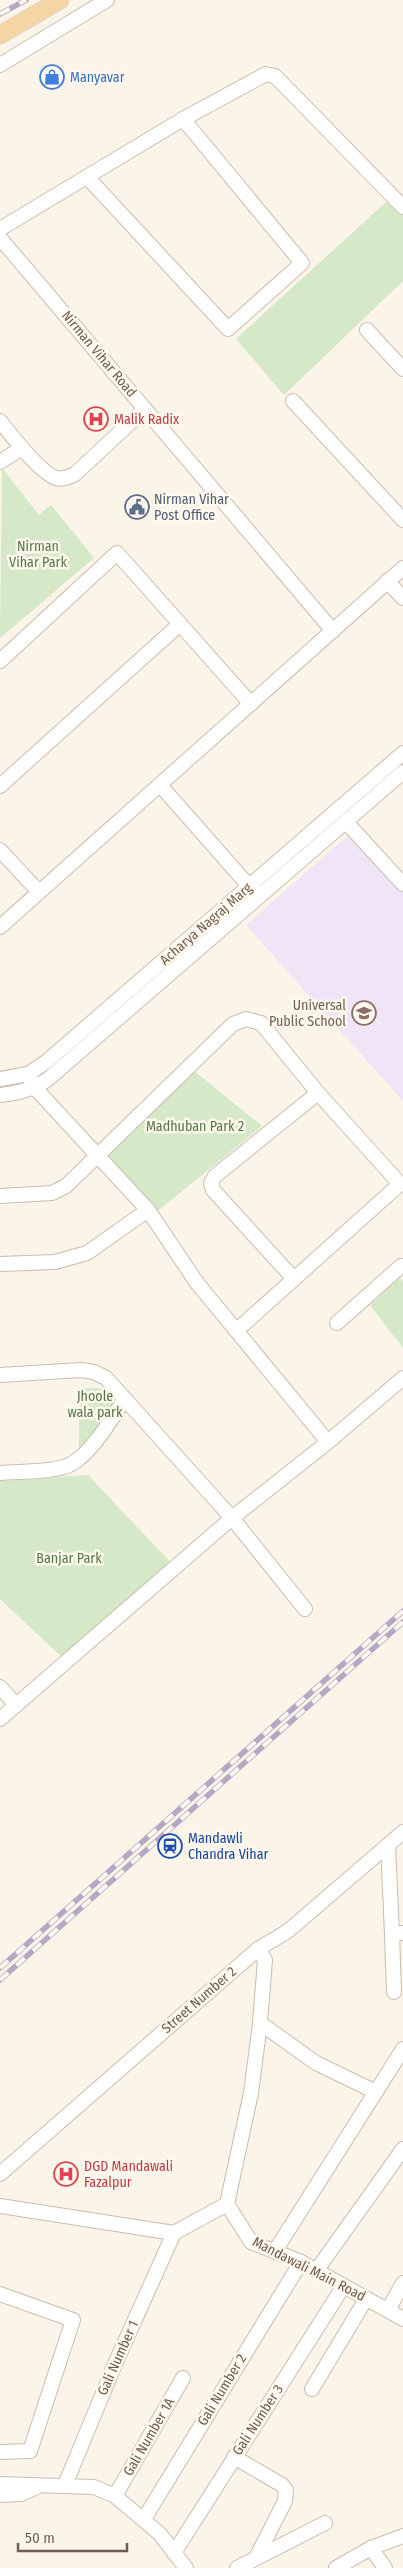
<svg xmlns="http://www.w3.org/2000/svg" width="403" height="2568" font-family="'Fira Sans Condensed',sans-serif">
  <rect width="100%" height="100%" fill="#fbf4e8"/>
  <polygon fill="#f0e5f7" points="353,831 403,891 403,1101 246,925"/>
  <g fill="#d5e8c7">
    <polygon points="397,192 403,198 403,281 284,395 236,339"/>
    <polygon points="2,468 39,515 51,505 94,558 0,638"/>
    <polygon points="193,1070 262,1126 154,1214 106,1151"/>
    <polygon points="400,1278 403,1281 403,1348 370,1305"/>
    <polygon points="79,1388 119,1388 117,1400 79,1458"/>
    <polygon points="88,1475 172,1564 62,1657 0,1599 0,1481"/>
  </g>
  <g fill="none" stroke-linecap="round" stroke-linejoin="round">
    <g stroke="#ccbcaf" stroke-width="16">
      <g id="minor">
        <polyline points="0,65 107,0"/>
        <polyline points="88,178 228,329 302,263 183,119"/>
        <polyline points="0,229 183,119 266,74 275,76 403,207"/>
        <polyline points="0,238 333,631"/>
        <polyline points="367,330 403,369"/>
        <polyline points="293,401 403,520"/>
        <path d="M0,421C11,435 40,473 56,478C63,480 69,477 75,474L145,409"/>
        <polyline points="0,462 22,448"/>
        <polyline points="387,581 403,598"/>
        <polyline points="0,661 117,553 251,704"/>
        <polyline points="160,785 255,893"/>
        <polyline points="0,786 180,624"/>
        <polyline points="346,822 403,884"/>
        <polyline points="0,850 39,892"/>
        <polyline points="0,927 403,568"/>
        <polyline points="28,1074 35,1088 148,1210 197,1283 328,1442 403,1378"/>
        <polyline points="0,1079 28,1074 46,1062 403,753"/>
        <path d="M0,1095C18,1093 31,1090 47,1080L403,772"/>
        <polyline points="0,1196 52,1193 66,1186 233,1024 246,1019 261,1023 318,1093 400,1184 237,1330"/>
        <polyline points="0,1264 55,1262 87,1253 148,1210"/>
        <polyline points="294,1279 213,1190 211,1183 215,1176 318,1093"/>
        <polyline points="337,1323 401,1266"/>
        <polyline points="0,1375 81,1370 94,1372 106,1378 232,1518 305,1609"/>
        <path d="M0,1473C19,1471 57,1473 73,1463C95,1449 110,1420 125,1399"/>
        <polyline points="0,1687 16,1705"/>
        <polyline points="0,1719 232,1518 328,1442"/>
        <polyline points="388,1845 392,1934"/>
        <polyline points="394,1992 392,1934 403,1933"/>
        <polyline points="260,2023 316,2063 376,2092"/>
        <polyline points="0,2174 258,1949 288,1931 403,1832"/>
        <polyline points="227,2204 251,2093 260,2023 265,1960 258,1949"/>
        <polyline points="0,2206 174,2233 227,2204 251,2242 301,2262 403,2319"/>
        <polyline points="275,2251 403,2049"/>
        <polyline points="316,2271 403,2149"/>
        <polyline points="0,2294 73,2320 30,2451 0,2452"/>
        <polyline points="388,2310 403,2283"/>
        <polyline points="312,2389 366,2299"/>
        <polyline points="234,2457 282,2485 286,2490 285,2501 256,2558"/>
        <polyline points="0,2484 94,2487 115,2496 160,2534 186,2568"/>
        <polyline points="65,2485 115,2364 174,2233"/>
        <polyline points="0,2495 21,2494 37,2487"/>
        <polyline points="115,2496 183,2378"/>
        <polyline points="144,2519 301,2262"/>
        <polyline points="371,2548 385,2568"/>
        <polyline points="174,2553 343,2287"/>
        <polyline points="237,2568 325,2523"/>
        <polyline points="336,2568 371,2548 403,2536"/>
      </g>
    </g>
    <g stroke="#d8d1cd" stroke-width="19">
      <polyline id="major" points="0,35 60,0"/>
    </g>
    <use href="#minor" stroke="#fff" stroke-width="14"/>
    <use href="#major" stroke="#f4d6a6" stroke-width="18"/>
    <g stroke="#b6a7c4" stroke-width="5.5">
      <g id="rail">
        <polyline points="0,14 26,0"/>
        <polyline points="0,1968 403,1611"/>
        <polyline points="0,1980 403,1622"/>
      </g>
    </g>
    <use href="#rail" stroke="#fef8ee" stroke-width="4" stroke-dasharray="11" stroke-linecap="butt"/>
  </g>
  <defs>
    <g id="shop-ring" transform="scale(1.25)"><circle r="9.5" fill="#fef8ee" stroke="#3f7fe0" stroke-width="1.5"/><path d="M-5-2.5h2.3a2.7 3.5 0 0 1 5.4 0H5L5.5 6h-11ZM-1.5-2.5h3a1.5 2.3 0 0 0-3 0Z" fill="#3f7fe0"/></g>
    <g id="hospital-ring" transform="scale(1.25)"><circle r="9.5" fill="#fef8ee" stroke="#e0444e" stroke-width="1.5"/><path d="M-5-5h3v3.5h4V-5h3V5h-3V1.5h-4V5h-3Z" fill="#e0444e"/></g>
    <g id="civic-ring" transform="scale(1.25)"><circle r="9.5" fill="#fef8ee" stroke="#5c6f8a" stroke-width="1.5"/><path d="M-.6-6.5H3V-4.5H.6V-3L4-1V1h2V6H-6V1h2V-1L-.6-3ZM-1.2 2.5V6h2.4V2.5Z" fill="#5c6f8a"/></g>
    <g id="school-ring" transform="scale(1.25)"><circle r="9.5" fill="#fef8ee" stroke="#8d6e63" stroke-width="1.5"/><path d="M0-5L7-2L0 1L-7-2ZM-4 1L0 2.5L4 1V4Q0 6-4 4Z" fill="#8d6e63"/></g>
    <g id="station-ring" transform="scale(1.25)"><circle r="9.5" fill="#fef8ee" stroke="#1a4fb4" stroke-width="1.5"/><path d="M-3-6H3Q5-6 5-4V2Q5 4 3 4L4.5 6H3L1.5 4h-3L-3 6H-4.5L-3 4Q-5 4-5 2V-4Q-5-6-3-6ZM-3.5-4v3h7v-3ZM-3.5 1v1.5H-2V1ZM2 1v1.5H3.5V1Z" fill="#1a4fb4"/></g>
  </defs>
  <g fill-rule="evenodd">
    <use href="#shop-ring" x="52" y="77"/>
    <use href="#hospital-ring" x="96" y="419"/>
    <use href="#civic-ring" x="137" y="507"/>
    <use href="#school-ring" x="364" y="1013"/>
    <use href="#station-ring" x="170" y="1846"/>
    <use href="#hospital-ring" x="66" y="2174"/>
  </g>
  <g text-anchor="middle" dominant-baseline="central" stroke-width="5" stroke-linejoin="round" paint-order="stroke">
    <g font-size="14" fill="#366cbe" stroke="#fef8ee" text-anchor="start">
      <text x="70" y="77">Manyavar</text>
    </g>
    <g font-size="14" fill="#735b4e" stroke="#fef8ee">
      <text transform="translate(99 354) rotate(50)">Nirman Vihar Road</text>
      <text transform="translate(206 924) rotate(-41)">Acharya Nagraj Marg</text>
      <text transform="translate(199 2000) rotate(-41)">Street Number 2</text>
      <text transform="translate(309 2269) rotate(27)">Mandawali Main Road</text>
      <text transform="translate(118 2358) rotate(-66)">Gali Number 1</text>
      <text transform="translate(222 2390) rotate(-59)">Gali Number 2</text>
      <text transform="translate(258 2420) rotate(-57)">Gali Number 3</text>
      <text transform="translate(149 2437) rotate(-60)">Gali Number 1A</text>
    </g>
    <g font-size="14" fill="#be3a42" stroke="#fef8ee" text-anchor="start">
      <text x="114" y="419">Malik Radix</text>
      <text x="84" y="2166">DGD Mandawali<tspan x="84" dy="16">Fazalpur</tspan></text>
    </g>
    <g font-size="14" fill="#4e5e75" stroke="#fef8ee" text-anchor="start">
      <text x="154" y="499">Nirman Vihar<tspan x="154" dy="16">Post Office</tspan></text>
    </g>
    <g font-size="14" fill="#557847" stroke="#fef8ee">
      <text x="38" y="546">Nirman<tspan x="38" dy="16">Vihar Park</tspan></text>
      <text x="195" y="1126">Madhuban Park 2</text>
      <text x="95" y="1396">Jhoole<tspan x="95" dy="16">wala park</tspan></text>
      <text x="69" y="1558">Banjar Park</text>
    </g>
    <g font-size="14" fill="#785e54" stroke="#fef8ee" text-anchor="end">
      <text x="346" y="1005">Universal<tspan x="346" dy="16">Public School</tspan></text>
    </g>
    <g font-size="14" fill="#164399" stroke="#fef8ee" text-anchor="start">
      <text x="188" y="1838">Mandawli<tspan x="188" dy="16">Chandra Vihar</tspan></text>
    </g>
  </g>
  <path d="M18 2543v8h109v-8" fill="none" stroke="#735b4e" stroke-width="2.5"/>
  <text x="25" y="2543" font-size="15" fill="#735b4e" stroke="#fef8ee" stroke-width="4" paint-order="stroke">50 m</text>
</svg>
